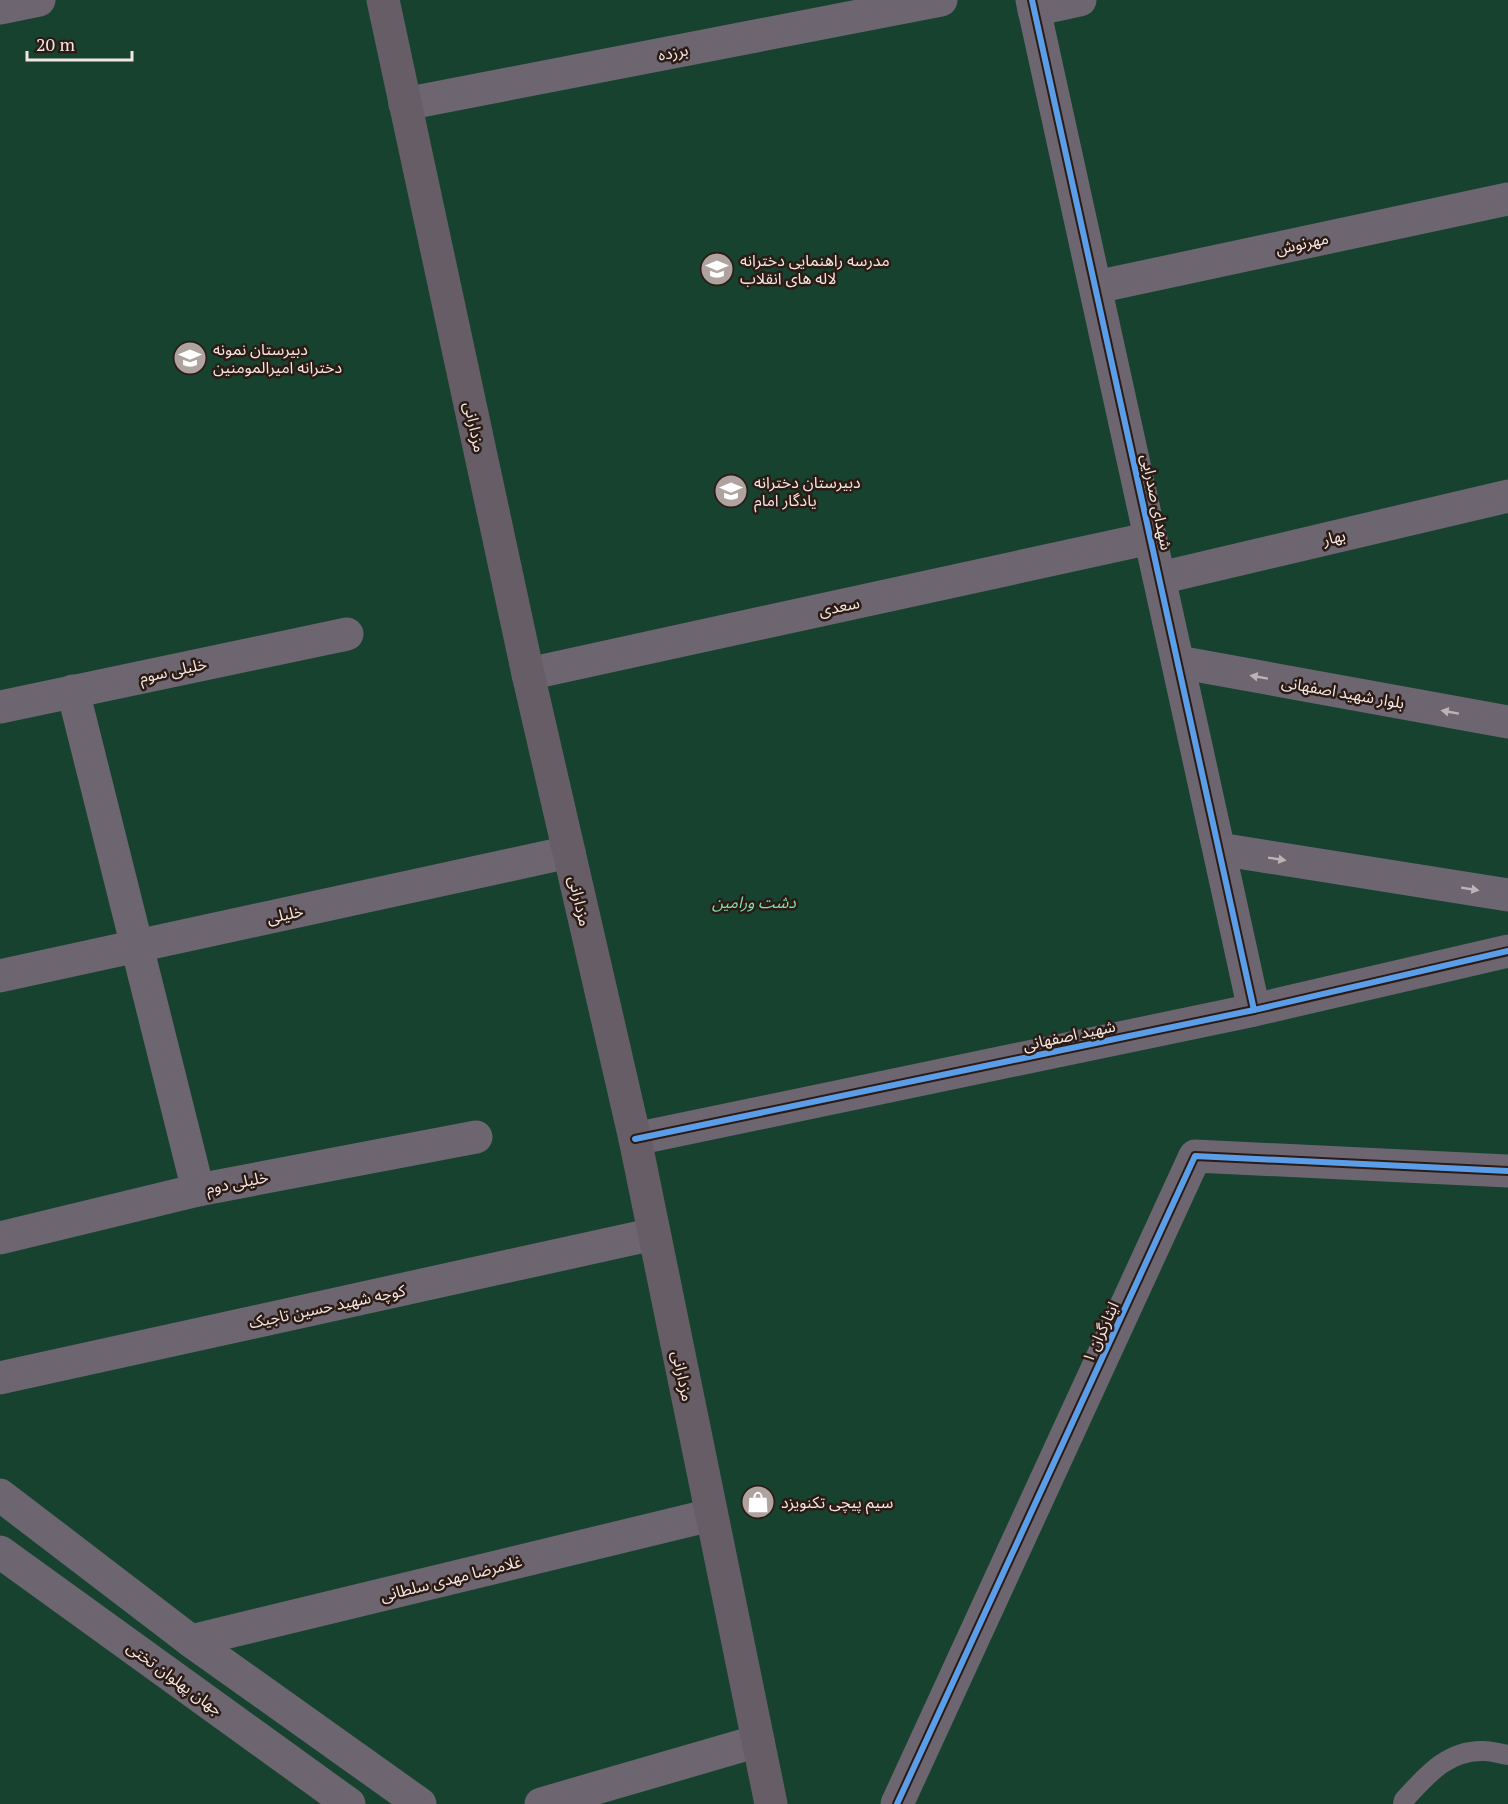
<svg xmlns="http://www.w3.org/2000/svg" width="1508" height="1804" font-family="'PT Serif','Noto Sans Arabic',serif">
  <rect width="100%" height="100%" fill="#302724"/>
  <rect fill="#16422f" x="0" y="0" width="1508" height="1804"/>
  <g fill="none" stroke-linecap="round" stroke-linejoin="round">
    <path stroke="#6d6570" stroke-width="20" d="M1403,1804L1404,1800C1426,1776 1448,1749 1485,1751C1492,1751 1501,1754 1508,1755"/>
    <g stroke="#6d6570" stroke-width="33">
      <polyline points="0,8 39,0"/>
      <polyline points="1034,10 1080,0"/>
      <polyline points="405,104 941,0"/>
      <polyline points="1096,287 1508,199"/>
      <polyline points="1160,578 1508,496"/>
      <polyline points="528,674 1151,538"/>
      <polyline points="73,691 198,1190"/>
      <polyline points="0,707 347,634"/>
      <polyline points="0,976 569,852"/>
      <polyline points="635,1139 1254,1010 1508,951"/>
      <polyline points="0,1238 198,1190 476,1137"/>
      <polyline points="0,1378 654,1234"/>
      <polyline points="0,1495 191,1641 420,1804"/>
      <polyline points="0,1552 349,1804"/>
      <polyline points="191,1641 711,1515"/>
      <polyline points="541,1804 758,1741"/>
      <polyline points="897,1804 1195,1156 1508,1171"/>
    </g>
    <g stroke="#6d6570" stroke-width="33">
      <polyline points="1032,0 1254,1010"/>
      <polyline points="1178,662 1508,722"/>
      <polyline points="1219,849 1508,895"/>
    </g>
    <polyline stroke="#675d66" stroke-width="33" points="383,0 528,674 635,1139 771,1804"/>
    <g stroke="#2c1b14" stroke-width="10">
      <g id="cycleway">
        <polyline points="1032,0 1254,1010"/>
        <polyline points="635,1139 1254,1010 1508,951"/>
        <polyline points="897,1804 1195,1156 1508,1171"/>
      </g>
    </g>
    <use href="#cycleway" stroke="#5a9eea" stroke-width="6"/>
  </g>
  <defs><path id="oneway-solid" d="M-6-.8H1V-3.2L6.5 0L1 3.2V.8H-6Z" transform="scale(1.5)"/></defs>
  <g fill="#bdb2b4">
    <use href="#oneway-solid" transform="translate(1259 677) rotate(-170)"/>
    <use href="#oneway-solid" transform="translate(1450 712) rotate(-170)"/>
    <use href="#oneway-solid" transform="translate(1277 859) rotate(9)"/>
    <use href="#oneway-solid" transform="translate(1470 889) rotate(9)"/>
  </g>
  <defs>
    <g id="school-disc" transform="scale(1.725)"><circle r="9.5" fill="#afa3a0" stroke="#2c1b14"/><path d="M0-5L7-2L0 1L-7-2ZM-4 1L0 2.5L4 1V4Q0 6-4 4Z" fill="#fff"/></g>
    <g id="shop-disc" transform="scale(1.725)"><circle r="9.5" fill="#afa3a0" stroke="#2c1b14"/><path d="M-5-2.5h2.3a2.7 3.5 0 0 1 5.4 0H5L5.5 6h-11ZM-1.5-2.5h3a1.5 2.3 0 0 0-3 0Z" fill="#fff"/></g>
  </defs>
  <g fill-rule="evenodd">
    <use href="#school-disc" x="717" y="269"/>
    <use href="#school-disc" x="190" y="358"/>
    <use href="#school-disc" x="731" y="491"/>
    <use href="#shop-disc" x="758" y="1502"/>
  </g>
  <g text-anchor="middle" dominant-baseline="central" stroke-width="5" stroke-linejoin="round" paint-order="stroke">
    <g font-size="16" fill="#f3e6e2" stroke="#2c1b14">
      <text transform="translate(673 52) rotate(-11)">برزده</text>
      <text transform="translate(1302 243) rotate(-12)">مهرنوش</text>
      <text transform="translate(475 427) rotate(78)">مزدارانی</text>
      <text transform="translate(1157 502) rotate(78)">شهدای صدرایی</text>
      <text transform="translate(1334 537) rotate(-13)">بهار</text>
      <text transform="translate(839 606) rotate(-12)">سعدی</text>
      <text transform="translate(173 670) rotate(-12)">خلیلی سوم</text>
      <text transform="translate(1343 692) rotate(10)">بلوار شهید اصفهانی</text>
      <text transform="translate(580 901) rotate(77)">مزدارانی</text>
      <text transform="translate(285 914) rotate(-12)">خلیلی</text>
      <text transform="translate(1069 1035) rotate(-12)">شهید اصفهانی</text>
      <text transform="translate(237 1182) rotate(-11)">خلیلی دوم</text>
      <text transform="translate(327 1306) rotate(-12)">کوچه شهید حسین تاجیک</text>
      <text transform="translate(1100 1332) rotate(-65)">ایثارگران ۱</text>
      <text transform="translate(683 1376) rotate(78)">مزدارانی</text>
      <text transform="translate(451 1578) rotate(-14)">غلامرضا مهدی سلطانی</text>
      <text transform="translate(175 1678) rotate(36)">جهان پهلوان تختی</text>
    </g>
    <g font-size="16" fill="#f3e6e2" stroke="#2c1b14" text-anchor="start">
      <text x="740" y="260">مدرسه راهنمایی دخترانه<tspan x="740" dy="18">لاله های انقلاب</tspan></text>
      <text x="213" y="349">دبیرستان نمونه<tspan x="213" dy="18">دخترانه امیرالمومنین</tspan></text>
      <text x="754" y="482">دبیرستان دخترانه<tspan x="754" dy="18">یادگار امام</tspan></text>
      <text x="781" y="1502">سیم پیچی تکنویزد</text>
    </g>
    <g font-size="16" font-style="italic" fill="#7ce0b1" stroke="#2c1b14">
      <text x="754" y="902">دشت ورامین</text>
    </g>
  </g>
  <path d="M27 51v9h105v-9" fill="none" stroke="#f3e6e2" stroke-width="3"/>
  <text x="36" y="51" font-size="18" fill="#f3e6e2" stroke="#2c1b14" stroke-width="4.5" paint-order="stroke">20 m</text>
</svg>
